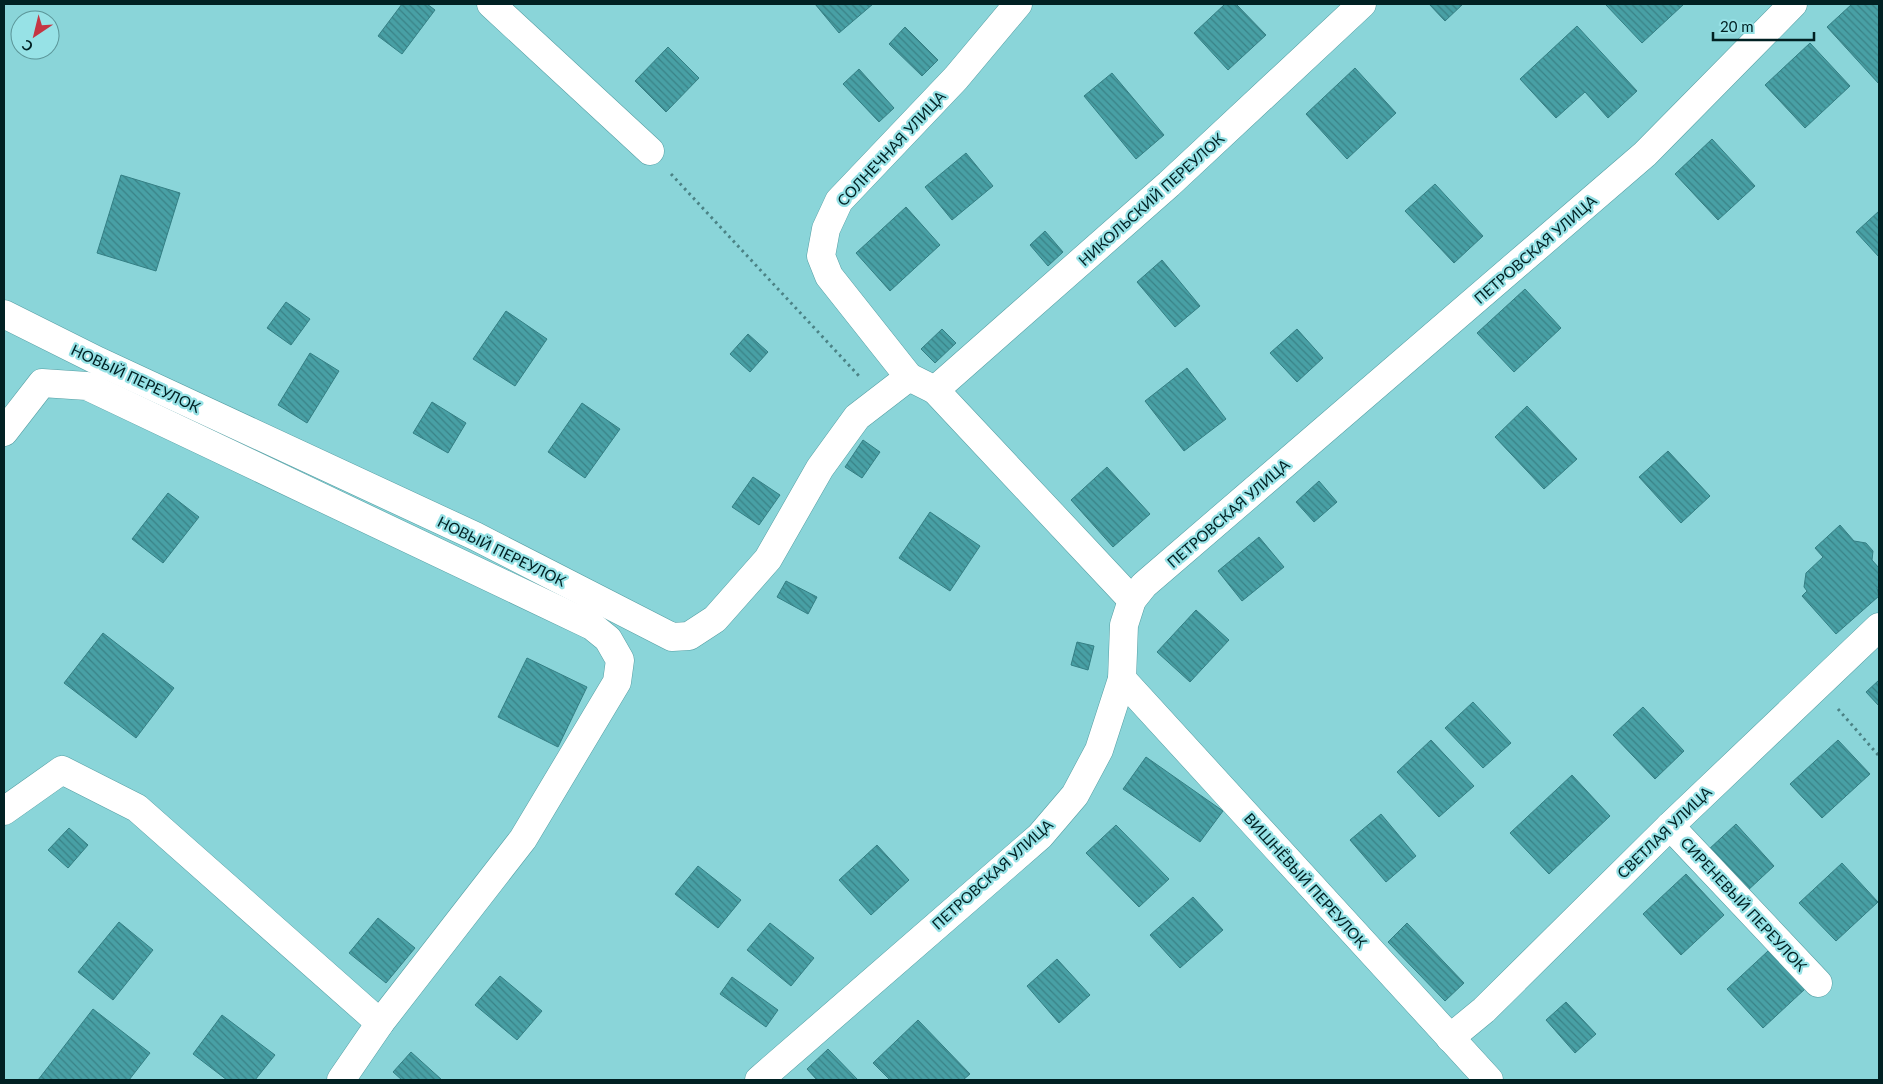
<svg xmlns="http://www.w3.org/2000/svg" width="1883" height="1084" font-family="Lato,sans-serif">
  <defs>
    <pattern id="building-back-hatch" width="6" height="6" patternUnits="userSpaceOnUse" patternTransform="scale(1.25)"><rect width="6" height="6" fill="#48a0a5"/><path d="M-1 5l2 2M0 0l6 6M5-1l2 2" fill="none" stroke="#3a8286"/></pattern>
  </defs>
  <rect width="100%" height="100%" fill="#8ad5d9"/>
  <g fill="url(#building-back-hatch)" stroke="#347f84">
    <polygon points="402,4 427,4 435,10 402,54 378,36"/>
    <polygon points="815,4 873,4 839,33"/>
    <polygon points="1225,4 1236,4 1266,35 1228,70 1194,33"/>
    <polygon points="1429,4 1463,4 1445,21"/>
    <polygon points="1607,4 1684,4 1642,43 1606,5"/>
    <polygon points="1852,4 1879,4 1879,84 1827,27"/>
    <polygon points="1577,26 1637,91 1608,118 1585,92 1556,118 1520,79"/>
    <polygon points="905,27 938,60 922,76 889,44"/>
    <polygon points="1810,43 1850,86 1805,128 1765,85"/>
    <polygon points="668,47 699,78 666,112 635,81"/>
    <polygon points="1355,68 1396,113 1347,159 1306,114"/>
    <polygon points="859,69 894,108 879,122 843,84"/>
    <polygon points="1112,73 1164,135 1136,159 1084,96"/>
    <polygon points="1712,139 1755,186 1718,220 1675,174"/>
    <polygon points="966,153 993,186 952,220 925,187"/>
    <polygon points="121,175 180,193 156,271 97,253"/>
    <polygon points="1435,184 1483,236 1454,263 1405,211"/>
    <polygon points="906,207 940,245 890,291 856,253"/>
    <polygon points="1879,211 1879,257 1856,232"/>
    <polygon points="1045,231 1063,252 1048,266 1030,245"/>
    <polygon points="1162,260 1200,306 1175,327 1137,282"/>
    <polygon points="1525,289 1561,328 1514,372 1477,333"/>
    <polygon points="286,302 310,319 291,345 267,328"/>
    <polygon points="506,311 547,339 515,386 473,359"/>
    <polygon points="942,329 956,343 935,363 921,349"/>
    <polygon points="1297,329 1323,358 1297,382 1270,353"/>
    <polygon points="748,334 768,352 750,372 730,354"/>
    <polygon points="310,353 339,371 307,423 278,405"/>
    <polygon points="1187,368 1226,419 1184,451 1145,401"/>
    <polygon points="432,402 466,423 448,453 413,433"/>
    <polygon points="582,403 620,429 585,478 548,452"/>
    <polygon points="1527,406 1577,459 1544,489 1495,437"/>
    <polygon points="863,440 880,452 862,478 845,467"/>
    <polygon points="1668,451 1710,496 1681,523 1639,477"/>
    <polygon points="1107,467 1150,514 1113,547 1071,500"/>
    <polygon points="753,477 780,495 759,525 732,507"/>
    <polygon points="1319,481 1337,502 1314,522 1296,502"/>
    <polygon points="168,493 199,517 163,563 132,539"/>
    <polygon points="930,512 980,546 950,591 899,558"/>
    <polygon points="1840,525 1854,541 1866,543 1873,551 1872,560 1879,568 1879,587 1877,588 1879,596 1836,634 1802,596 1807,591 1804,587 1806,573 1823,557 1815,548"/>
    <polygon points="1259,537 1284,567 1242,601 1218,571"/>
    <polygon points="786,581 817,597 808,614 777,597"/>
    <polygon points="1196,610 1229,640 1190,682 1157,652"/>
    <polygon points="103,633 174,688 136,738 64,683"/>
    <polygon points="1077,642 1094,646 1088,670 1071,665"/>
    <polygon points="527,658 587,687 558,747 498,717"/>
    <polygon points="1879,680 1879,706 1866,692"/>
    <polygon points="1473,702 1511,743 1483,768 1445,728"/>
    <polygon points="1643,707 1684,751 1655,779 1613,735"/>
    <polygon points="1431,740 1474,786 1439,817 1397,772"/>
    <polygon points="1838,740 1870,774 1822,818 1790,784"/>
    <polygon points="1146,757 1223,811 1200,842 1123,789"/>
    <polygon points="1572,775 1610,816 1549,874 1510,833"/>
    <polygon points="1381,814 1416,856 1386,882 1350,840"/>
    <polygon points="1736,824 1774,866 1746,892 1707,851"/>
    <polygon points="1116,825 1169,879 1139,907 1086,853"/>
    <polygon points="69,828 88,845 68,868 48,850"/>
    <polygon points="877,845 909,880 871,915 839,880"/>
    <polygon points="1842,863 1878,902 1836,941 1799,903"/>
    <polygon points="698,866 741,900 718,928 675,894"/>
    <polygon points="1686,874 1724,915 1681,955 1643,914"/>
    <polygon points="1193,897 1223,930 1180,968 1150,935"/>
    <polygon points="378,918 415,948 386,983 349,953"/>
    <polygon points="119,922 153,950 113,1000 78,972"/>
    <polygon points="770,923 814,958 791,986 747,950"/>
    <polygon points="1407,923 1464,983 1445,1001 1388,942"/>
    <polygon points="1768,951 1805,989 1763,1028 1727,989"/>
    <polygon points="1057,959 1090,995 1059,1023 1027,986"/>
    <polygon points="500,976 542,1011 517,1040 475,1005"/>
    <polygon points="732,977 778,1010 766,1027 720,994"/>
    <polygon points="1566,1002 1596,1034 1575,1053 1546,1020"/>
    <polygon points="93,1009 150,1053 129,1080 38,1080"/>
    <polygon points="222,1015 275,1055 255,1080 227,1080 193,1054"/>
    <polygon points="918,1020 970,1074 963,1080 890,1080 873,1063"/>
    <polygon points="828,1049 858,1080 817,1080 807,1069"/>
    <polygon points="411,1052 442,1080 402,1080 393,1072"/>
  </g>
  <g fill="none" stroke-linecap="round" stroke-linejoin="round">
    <g stroke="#559fa4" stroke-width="29">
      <g id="minor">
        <polyline points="491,4 650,151"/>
        <polyline points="1018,4 956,78 839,201 826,229 821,256 829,276 909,377 935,390 1132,600"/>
        <polyline points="4,314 98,361 475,536 672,637 689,636 715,619 768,559 820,468 857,417 909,377"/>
        <polyline points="935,390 1169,184 1362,4"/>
        <polyline points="4,432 42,383 87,386 592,626 608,639 620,660 617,682 523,839 380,1023 341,1080"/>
        <polyline points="1122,679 1489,1080"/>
        <polyline points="4,811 62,770 137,808 380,1023"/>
        <polyline points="1670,826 1818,983"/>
        <polyline points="1450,1038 1484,1010 1670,826 1879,627"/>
        <polyline points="759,1080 1040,836 1075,795 1099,750 1122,679 1124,625 1132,600 1144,585 1645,154 1793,4"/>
      </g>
    </g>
    <g stroke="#4b8285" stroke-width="3" stroke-dasharray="2.5 4" stroke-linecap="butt">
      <polyline points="671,174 859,376"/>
      <polyline points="1838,709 1879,756"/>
    </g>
    <use href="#minor" stroke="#fff" stroke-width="28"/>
  </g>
  <g text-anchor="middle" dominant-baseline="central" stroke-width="4.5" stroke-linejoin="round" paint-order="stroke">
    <g font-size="15" fill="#012123" stroke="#97e2e6">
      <text transform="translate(891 148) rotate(-47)">СОЛНЕЧНАЯ УЛИЦА</text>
      <text transform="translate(1151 199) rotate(-42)">НИКОЛЬСКИЙ ПЕРЕУЛОК</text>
      <text transform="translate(1535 249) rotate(-41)">ПЕТРОВСКАЯ УЛИЦА</text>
      <text transform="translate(136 378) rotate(25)">НОВЫЙ ПЕРЕУЛОК</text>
      <text transform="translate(1228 513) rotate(-41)">ПЕТРОВСКАЯ УЛИЦА</text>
      <text transform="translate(502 551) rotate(26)">НОВЫЙ ПЕРЕУЛОК</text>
      <text transform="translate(1664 832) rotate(-44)">СВЕТЛАЯ УЛИЦА</text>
      <text transform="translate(992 874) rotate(-42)">ПЕТРОВСКАЯ УЛИЦА</text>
      <text transform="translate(1306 880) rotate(48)">ВИШНЁВЫЙ ПЕРЕУЛОК</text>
      <text transform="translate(1744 904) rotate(47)">СИРЕНЕВЫЙ ПЕРЕУЛОК</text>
    </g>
  </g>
  <rect width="1883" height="1084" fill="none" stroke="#012123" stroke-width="10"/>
  <g transform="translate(35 35) rotate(215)"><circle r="24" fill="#97e2e6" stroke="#5b9598"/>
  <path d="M0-4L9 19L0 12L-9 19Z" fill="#c53542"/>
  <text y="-8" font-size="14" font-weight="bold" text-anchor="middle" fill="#012123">С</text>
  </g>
  <path d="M1713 32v8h101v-8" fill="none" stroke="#012123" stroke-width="2.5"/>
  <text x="1720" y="32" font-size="15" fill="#012123" stroke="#97e2e6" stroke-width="4" paint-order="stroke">20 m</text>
</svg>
